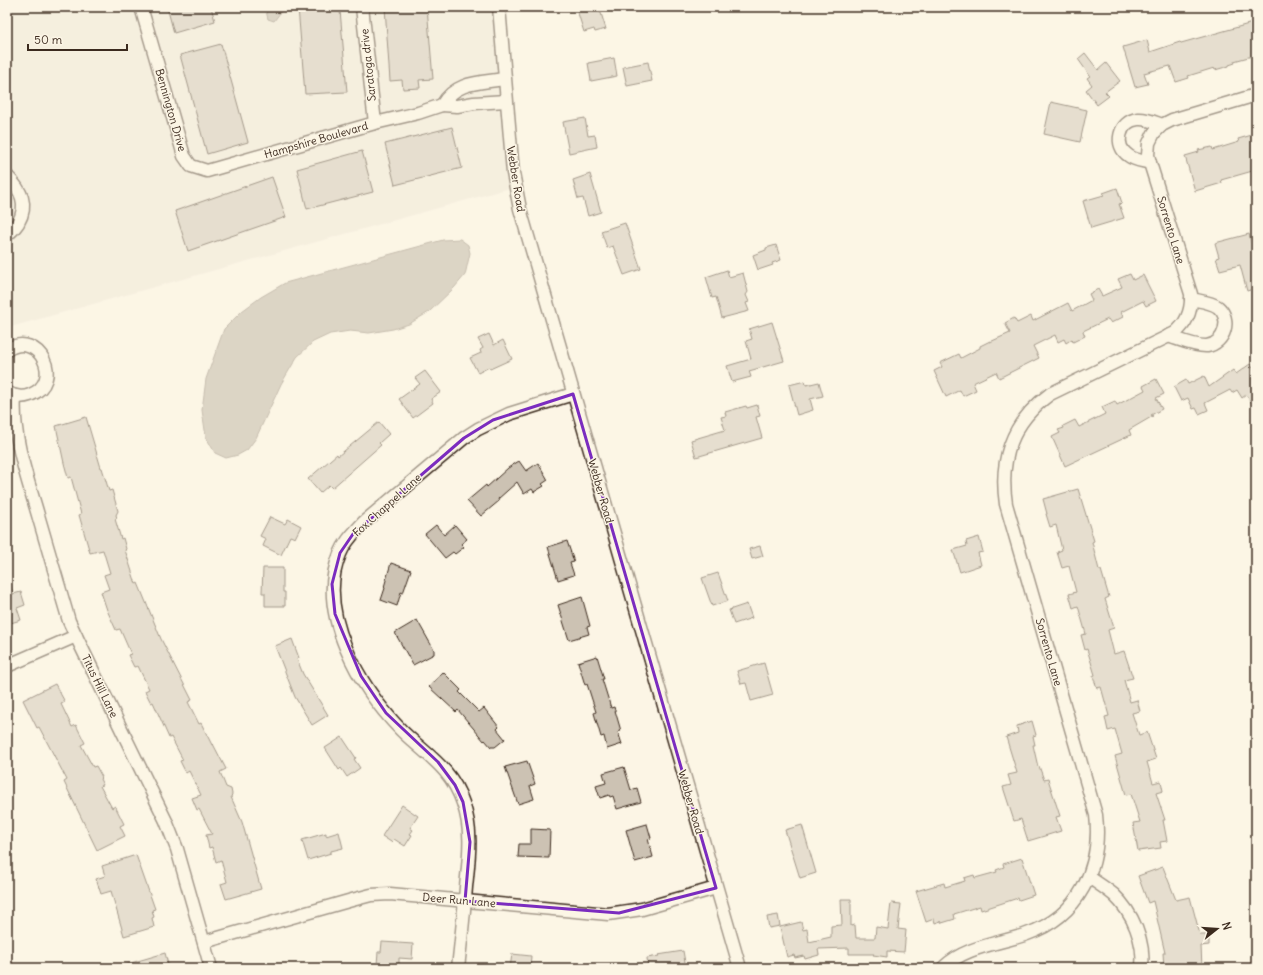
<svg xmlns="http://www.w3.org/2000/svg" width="1263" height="975" font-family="Delius,sans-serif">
  <rect width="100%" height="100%" fill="#fcf5e5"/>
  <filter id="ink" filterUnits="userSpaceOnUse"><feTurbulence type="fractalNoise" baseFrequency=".025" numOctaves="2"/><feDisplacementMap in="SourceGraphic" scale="8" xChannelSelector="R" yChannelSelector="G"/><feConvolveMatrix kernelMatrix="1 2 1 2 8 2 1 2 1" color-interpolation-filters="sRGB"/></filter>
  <g filter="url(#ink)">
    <polygon fill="#eee6d6" points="7,7 494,7 510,188 7,328"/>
    <g fill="#b7ad9e" stroke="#85796b">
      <polygon points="265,7 281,7 280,13 274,21 268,19"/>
      <polygon points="460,239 468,245 470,253 465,275 454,288 429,312 409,324 393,329 369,333 350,331 330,334 313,342 297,357 281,384 256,438 247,450 238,455 226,458 215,453 206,437 202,410 206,379 224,329 242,311 261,297 285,283 443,240"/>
    </g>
    <g fill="#ccc2b3" stroke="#3b2a1e">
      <polygon points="167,7 211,7 215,21 174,33"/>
      <polygon points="298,7 328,7 328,11 340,10 347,92 305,94"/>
      <polygon points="385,7 427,7 433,79 419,80 420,88 403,89 402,80 390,81"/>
      <polygon points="576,7 599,7 606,29 595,32 594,29 584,32"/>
      <polygon points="1256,22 1256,55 1234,61 1235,63 1229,65 1229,66 1215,70 1214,68 1188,76 1189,78 1176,82 1170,66 1144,73 1148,84 1135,87 1123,47 1147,40 1150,52 1180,42 1181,43"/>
      <polygon points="221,44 248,142 207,154 180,55"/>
      <polygon points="1085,53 1098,70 1106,63 1120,81 1105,92 1109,96 1097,105 1086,90 1092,85 1087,78 1090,76 1078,59"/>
      <polygon points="614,58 617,76 591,81 588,63"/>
      <polygon points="648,62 652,81 627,86 623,67"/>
      <polygon points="1051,102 1087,110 1080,142 1044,134"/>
      <polygon points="585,118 588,136 595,135 597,147 569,153 563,122"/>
      <polygon points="452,127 462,168 395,185 385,144"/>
      <polygon points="1252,135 1256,149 1256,170 1221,180 1222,183 1195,191 1185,156 1199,152 1198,150 1212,147 1213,150 1239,142 1238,139"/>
      <polygon points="362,151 373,192 307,209 297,169"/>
      <polygon points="590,174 601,212 588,216 583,198 578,199 573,180"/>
      <polygon points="272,177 286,217 188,251 175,211"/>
      <polygon points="1117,188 1122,203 1119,204 1124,218 1091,228 1083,201 1104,195 1103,193"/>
      <polygon points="625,223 641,269 624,275 613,246 607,248 601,231"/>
      <polygon points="1249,234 1256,261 1256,288 1247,291 1240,265 1220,270 1216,258 1219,257 1215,243"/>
      <polygon points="776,245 781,260 772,263 773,265 758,270 753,255 766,250 766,248"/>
      <polygon points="727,270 729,277 743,273 748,292 746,295 749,302 746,303 749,311 722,318 716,297 712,298 706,277"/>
      <polygon points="1130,274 1133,280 1143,275 1156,301 1146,306 1143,301 1121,312 1123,317 1111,323 1108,319 1083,331 1085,336 1073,342 1072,339 1066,343 1064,339 1058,342 1055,335 1033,346 1039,358 999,378 996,372 973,383 976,390 963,396 960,390 946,397 934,371 942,367 940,363 959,354 961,358 980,348 980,346 990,341 990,342 1010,333 1005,323 1014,318 1017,323 1031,316 1033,321 1068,303 1072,311 1092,300 1089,294 1098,289 1102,296 1122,287 1118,279"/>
      <polygon points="772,322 784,361 749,371 751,377 732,382 727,366 751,359 746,341 752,339 749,329"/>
      <polygon points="489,334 494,345 503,340 512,359 490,369 489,367 478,373 470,358 481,353 480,350 483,348 478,339"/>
      <polygon points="1250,364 1256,372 1256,409 1246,395 1242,398 1237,390 1232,393 1230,390 1205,403 1208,410 1199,414 1196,408 1193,409 1188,398 1181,401 1174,387 1186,380 1188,384 1204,376 1209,387 1233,370 1236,374"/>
      <polygon points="425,371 441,392 431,399 433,403 413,418 399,399 420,384 415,378"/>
      <polygon points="1156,379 1164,394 1156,398 1162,409 1151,415 1153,416 1129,430 1131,435 1065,466 1052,437 1060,433 1058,430 1064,428 1063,426 1075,420 1079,427 1105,414 1102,407 1115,401 1117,405 1145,390 1143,386"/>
      <polygon points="805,381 806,385 819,382 823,396 810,399 813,410 797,415 789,385"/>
      <polygon points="757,405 760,416 756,417 762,438 696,457 691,440 725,430 721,417 726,416 725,412 746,406 747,408"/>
      <polygon points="86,417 101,468 102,468 109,491 112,490 118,511 116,515 117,518 115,519 121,539 123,538 126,549 125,550 136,584 138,583 161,639 192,700 188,702 199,724 201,723 212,745 213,744 226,769 220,772 226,787 231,789 232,794 231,797 242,822 261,889 226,899 221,884 227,882 221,860 216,862 212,847 209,848 206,835 212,834 199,809 197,810 192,798 201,795 189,771 186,773 180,761 183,760 171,737 169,738 153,702 151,703 145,691 149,689 138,666 134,667 128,655 131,654 120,629 116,630 107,610 101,592 109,589 104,575 110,573 103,550 90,553 79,515 81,514 71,477 68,478 64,463 56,426"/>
      <polygon points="379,422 389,434 379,443 381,445 332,488 329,485 320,493 308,479 337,454 338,456"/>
      <polygon points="519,461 526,471 538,463 548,480 542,484 544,486 534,492 532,489 524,494 517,482 498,499 499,501 481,516 467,501 486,485 487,487 508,468"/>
      <polygon points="1078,489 1094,541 1092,542 1099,570 1101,570 1109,597 1105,599 1114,628 1108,630 1114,654 1124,651 1133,678 1124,680 1130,702 1137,700 1140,711 1132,713 1139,735 1147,732 1156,759 1147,762 1153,783 1161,781 1163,791 1156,793 1165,820 1163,820 1167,841 1160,842 1161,848 1138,851 1133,823 1140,822 1131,794 1126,795 1115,756 1122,754 1115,729 1108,731 1105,717 1109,716 1101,687 1097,688 1093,676 1095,675 1087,649 1085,650 1081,635 1086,634 1078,606 1073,608 1069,594 1076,592 1069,566 1062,568 1057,552 1062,550 1056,525 1050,527 1046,514 1047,514 1043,499"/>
      <polygon points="270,517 285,524 288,519 301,526 295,538 290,536 281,555 263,546 266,539 260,536"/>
      <polygon points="436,525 444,535 455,525 467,539 461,544 464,547 455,554 453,552 445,558 425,534"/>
      <polygon points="979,537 983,552 978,553 981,565 960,572 953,550 967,546 966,541"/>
      <polygon points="567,541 574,562 570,563 574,575 558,580 548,547"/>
      <polygon points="760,546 763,556 752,559 749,549"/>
      <polygon points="391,563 411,570 403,593 401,592 397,606 381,600 385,588 384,587"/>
      <polygon points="263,568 283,568 283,592 285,592 285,606 265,606 265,593 262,593"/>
      <polygon points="718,573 728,601 712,606 702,578"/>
      <polygon points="7,583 10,583 13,594 21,592 25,605 17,608 21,620 7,624"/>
      <polygon points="582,597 590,626 587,627 589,634 569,640 558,605"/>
      <polygon points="747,604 752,618 734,624 729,610"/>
      <polygon points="417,620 434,650 434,654 413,665 395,633"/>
      <polygon points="292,639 299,658 297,659 303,674 328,715 312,725 295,697 275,646"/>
      <polygon points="597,656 604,679 602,679 611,708 614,707 621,731 618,732 622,744 607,749 604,736 601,737 594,713 596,712 587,684 585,685 578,662"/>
      <polygon points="764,663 773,695 751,701 746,683 741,684 737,671"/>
      <polygon points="443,672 461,690 459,692 479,712 484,708 499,727 497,729 505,739 495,747 491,747 485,740 484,741 458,710 456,712 429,687"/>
      <polygon points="55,684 65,702 61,704 72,727 76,725 85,743 81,745 93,767 96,766 102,777 100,779 103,785 100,786 112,808 115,806 124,824 120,826 125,836 97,850 64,782 67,780 39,727 37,728 23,700"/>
      <polygon points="1032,721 1036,735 1033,736 1035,745 1033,745 1038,767 1039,766 1044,780 1048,779 1060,816 1056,817 1061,831 1028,841 1021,819 1014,821 1003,787 1011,785 1008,775 1017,773 1006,737 1018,733 1017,726"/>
      <polygon points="342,737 356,758 354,759 360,768 347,777 341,768 339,770 325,748"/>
      <polygon points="527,761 535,784 530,786 534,799 518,804 505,767"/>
      <polygon points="624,767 631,790 637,788 641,802 617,809 613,796 610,797 609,795 600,798 596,786 606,783 603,773"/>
      <polygon points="402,805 418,816 410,828 413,830 410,834 412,835 405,846 394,839 391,842 382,836"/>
      <polygon points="647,824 651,838 648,839 653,857 635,862 626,830"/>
      <polygon points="802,825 816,873 800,878 785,830"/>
      <polygon points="531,829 550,830 549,858 518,857 519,844 531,844"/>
      <polygon points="339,832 343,848 331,851 331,853 308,860 302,840 326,833 326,836"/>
      <polygon points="136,855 155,909 152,910 154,917 152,918 154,927 124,936 111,891 101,894 96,879 105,876 102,866"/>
      <polygon points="1022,858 1034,895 1019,900 1018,898 981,910 980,906 954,914 955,919 942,923 941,921 935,923 934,919 926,922 916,891 944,883 945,887 965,881 964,878 974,875 975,878 997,872 996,870 1004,867 1003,864"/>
      <polygon points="1163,867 1176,900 1190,897 1200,935 1209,935 1209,945 1201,946 1202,968 1164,968 1163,953 1165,953 1153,901 1148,903 1138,876"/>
      <polygon points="841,899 851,899 851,926 855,925 856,938 875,938 876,927 888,929 891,903 901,904 898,929 906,930 904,952 887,951 887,957 873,955 874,954 849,954 849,948 818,949 819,955 805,959 804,956 795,958 794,955 787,957 780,927 801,922 803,930 807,929 809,942 831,937 831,926 842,925"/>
      <polygon points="778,915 780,926 769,928 767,917"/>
      <polygon points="382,942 413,944 412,959 399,958 399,968 380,968 380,964 377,964 378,952 381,952"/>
      <polygon points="683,951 686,968 648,968 647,958 659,956 658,955"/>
      <polygon points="165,953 169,968 125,968 124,965"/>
      <polygon points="512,954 531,956 530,968 510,968"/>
    </g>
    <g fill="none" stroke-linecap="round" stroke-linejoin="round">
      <g stroke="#3b2a1e" stroke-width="15">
        <g id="minor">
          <polyline points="141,7 184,156 191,166 207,171 375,123 418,113 442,105"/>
          <polyline points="362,7 375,123"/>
          <polyline points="499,7 513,173 520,209 740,968"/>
          <path d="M504,79C480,83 456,81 442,105L457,106L474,103L506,101"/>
          <path d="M1150,163C1143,161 1134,160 1129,156C1113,146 1119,121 1138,119C1146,118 1154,122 1162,125"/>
          <path d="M7,176C21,190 29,204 18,223C14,228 13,231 7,234"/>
          <path d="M1168,336C1178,339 1196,347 1207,346C1225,343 1232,319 1218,307C1211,302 1200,301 1191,299"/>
          <path d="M7,350C39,329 65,382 30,395C22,398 14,397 7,392"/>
          <path d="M15,396C12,437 27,477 38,515C48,550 59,586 69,621L76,636L166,821L177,849L211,968"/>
          <polyline points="7,666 76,636"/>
          <path d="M1089,877C1097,883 1106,888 1114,895C1133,913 1145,942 1142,968"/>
          <polyline points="204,942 352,900 371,895 390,894 608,914 642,909 716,888"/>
          <path d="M458,968C461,941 464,914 466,887C469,857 473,831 463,803C451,767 426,755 401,730C361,689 315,612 340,554C345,541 355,532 364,522L464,438L478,429L509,414L573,394"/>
          <path d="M943,968C965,946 999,944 1027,934C1079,916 1102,868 1096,815L1006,504C999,458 1012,422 1050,394L1175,333C1187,323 1192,310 1191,294L1150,163L1148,155L1149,143L1154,133L1162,125L1172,120L1256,95"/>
        </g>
      </g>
      <use href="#minor" stroke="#fcf5e5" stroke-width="12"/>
    </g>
  </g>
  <path d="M0 0H1263V975H0ZM573,394L716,888L619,913L465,901L470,842L463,802L455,785L438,762L386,713L361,676L335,614L332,584L340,553L353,534L464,438L493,420Z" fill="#fcf5e5" fill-opacity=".55" fill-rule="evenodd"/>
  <path fill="none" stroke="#7b2cbf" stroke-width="3" stroke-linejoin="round" d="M573,394L716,888L619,913L465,901L470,842L463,802L455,785L438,762L386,713L361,676L335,614L332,584L340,553L353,534L464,438L493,420Z"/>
  <g text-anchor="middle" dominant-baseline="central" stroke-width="3" stroke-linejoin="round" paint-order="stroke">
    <g font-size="11" fill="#3b2a1e" stroke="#fcf5e5">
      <text transform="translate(368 65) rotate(-96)">Saratoga drive</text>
      <text transform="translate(171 110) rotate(74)">Bennington Drive</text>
      <text transform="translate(316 140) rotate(-16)">Hampshire Boulevard</text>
      <text transform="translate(516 179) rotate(81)">Webber Road</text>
      <text transform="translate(1171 230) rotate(73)">Sorrento Lane</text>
      <text transform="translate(601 491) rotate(74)">Webber Road</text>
      <text transform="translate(387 505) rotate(-42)">Fox Chappel Lane</text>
      <text transform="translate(1049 652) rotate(74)">Sorrento Lane</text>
      <text transform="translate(100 686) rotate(64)">Titus Hill Lane</text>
      <text transform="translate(691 802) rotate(74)">Webber Road</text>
      <text transform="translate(459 900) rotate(5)">Deer Run Lane</text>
    </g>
  </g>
  <rect width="1263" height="975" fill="none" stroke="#fcf5e5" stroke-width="24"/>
  <rect x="12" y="12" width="1239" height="951" fill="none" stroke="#3b2a1e" stroke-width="1.5" filter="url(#ink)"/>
  <g transform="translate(1217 929) rotate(73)" stroke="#fcf5e5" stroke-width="3" paint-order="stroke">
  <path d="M0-3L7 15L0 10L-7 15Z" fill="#3b2a1e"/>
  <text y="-6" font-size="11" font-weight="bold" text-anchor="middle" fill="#3b2a1e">N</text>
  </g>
  <path d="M28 44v6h99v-6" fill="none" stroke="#3b2a1e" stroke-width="2"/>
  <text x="34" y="44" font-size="12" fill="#3b2a1e" stroke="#fcf5e5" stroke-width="3" paint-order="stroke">50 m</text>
</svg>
